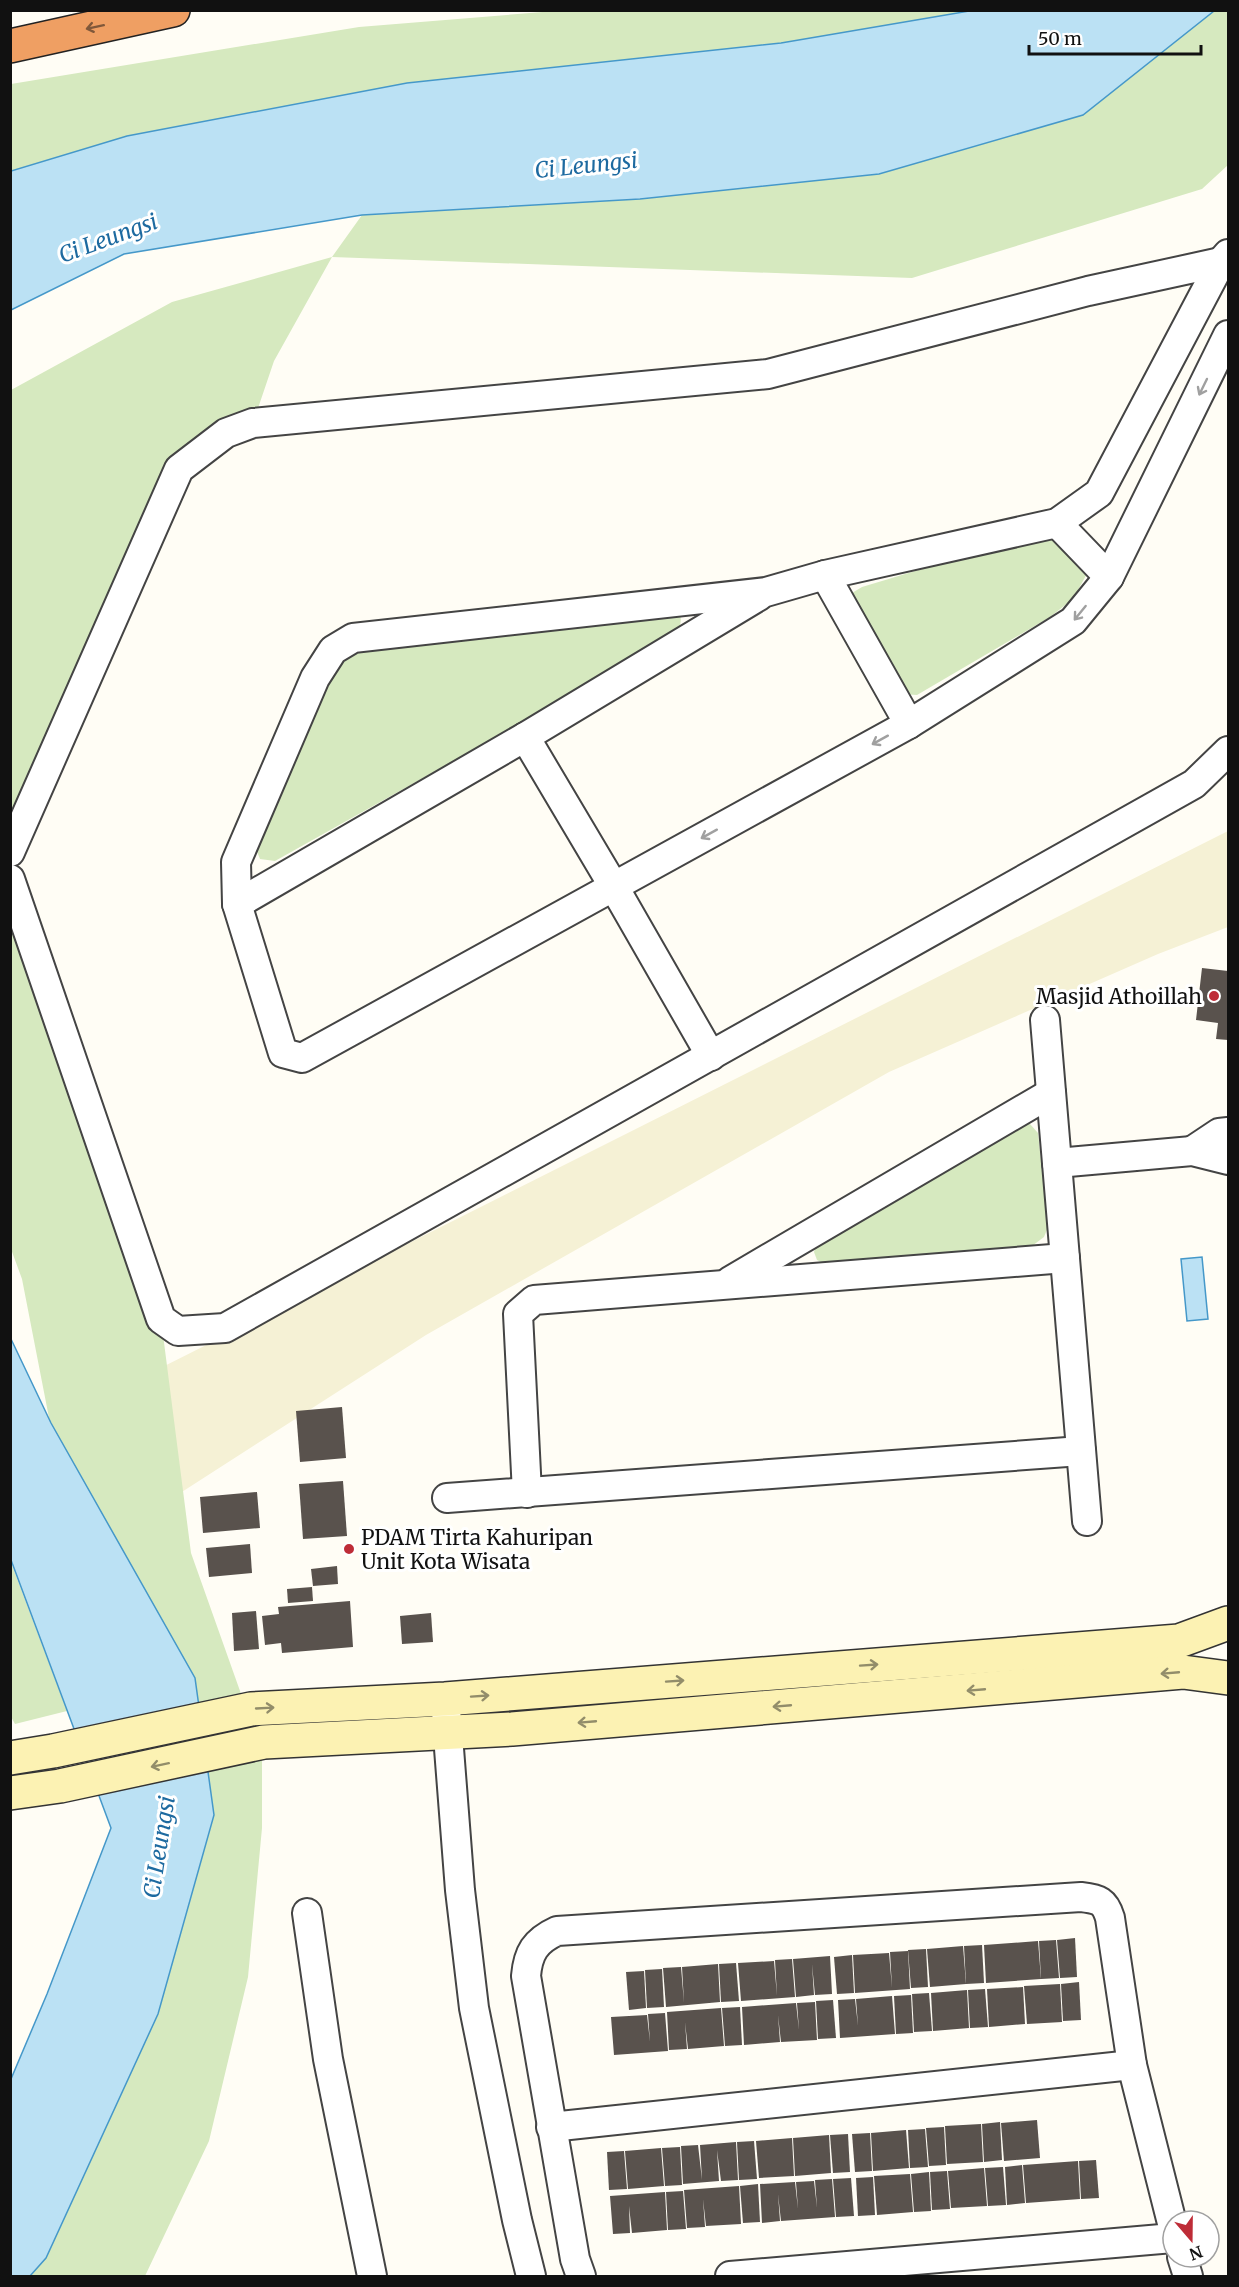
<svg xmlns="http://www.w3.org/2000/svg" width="1239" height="2287" font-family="Merriweather,serif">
  <rect width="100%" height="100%" fill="#fffdf5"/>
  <polygon fill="#f5f1d5" points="1228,831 1228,927 1158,954 889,1072 426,1335 115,1535 51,1423"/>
  <g fill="#d6e9bf">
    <polygon points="555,11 975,11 781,43 407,83 127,136 11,171 11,84 359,27"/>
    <polygon points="1214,11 1228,11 1228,165 1202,189 912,278 332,257 274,361 253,423 179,469 11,852 11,390 172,302 332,257 362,215 640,199 879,174 1083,115"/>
    <polygon points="1074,523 1099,552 1073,599 1050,617 917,695 901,694 847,596 862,587"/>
    <path d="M678,608C684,622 680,630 669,640L275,861L260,859L254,844L335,659L348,648Z"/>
    <polygon points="10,879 161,1319 191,1553 262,1753 262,1828 248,1977 209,2141 145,2276 30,2276 46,2258 158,2014 195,1678 50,1423 22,1279 11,1249"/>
    <polygon points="1021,1123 1030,1124 1038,1133 1048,1227 1044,1237 1032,1246 825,1264 817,1260 814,1252 817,1242"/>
    <polygon points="10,1560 67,1711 15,1724 10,1715"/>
  </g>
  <g fill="#bbe1f4" stroke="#4598c9" stroke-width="1.5">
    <polygon points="975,10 1214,11 1083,115 879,174 640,199 362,215 124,254 11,310 11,171 127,136 407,83 781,43"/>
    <polygon points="1202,1257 1208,1319 1187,1321 1181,1259"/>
    <polygon points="11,1339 51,1423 195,1678 214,1815 158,2014 46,2258 30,2276 11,2276 11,2079 47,1994 111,1828 11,1560"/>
  </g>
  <g fill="#59524d">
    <polygon points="1202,968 1228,971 1228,1040 1216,1039 1218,1023 1196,1020"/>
    <polygon points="342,1407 346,1458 300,1462 296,1411"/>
    <polygon points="343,1481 347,1536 303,1539 299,1484"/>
    <polygon points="257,1492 260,1528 203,1533 200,1497"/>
    <polygon points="250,1544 252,1573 209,1577 206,1548"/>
    <polygon points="337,1566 338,1584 313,1586 311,1569"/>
    <polygon points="312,1587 313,1601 288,1603 287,1589"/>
    <polygon points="350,1601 353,1647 282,1653 281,1643 265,1645 262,1616 279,1614 278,1607"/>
    <polygon points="256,1611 259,1649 234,1651 232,1613"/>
    <polygon points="431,1613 433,1642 402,1644 400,1616"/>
    <polygon points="1075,1938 1077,1977 1060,1978 1057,1940"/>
    <polygon points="1056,1940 1059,1978 1041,1979 1039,1941"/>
    <polygon points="1038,1941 1041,1979 986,1983 984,1945"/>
    <polygon points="982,1945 984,1983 966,1984 964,1946"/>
    <polygon points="963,1946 966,1984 930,1987 927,1949"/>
    <polygon points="926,1949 928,1987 911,1988 908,1950"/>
    <polygon points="908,1951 910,1989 855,1993 853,1955 889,1953 892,1988 890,1952"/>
    <polygon points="852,1955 854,1993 837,1994 834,1957"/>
    <polygon points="830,1956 832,1994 815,1995 812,1964 814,1995 796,1997 793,1959"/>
    <polygon points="792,1959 795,1997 741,2001 738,1963 774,1961 777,1996 775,1960"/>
    <polygon points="736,1963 739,2001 721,2002 719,1964"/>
    <polygon points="718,1964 720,2002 666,2007 663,1968 681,1967 684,2003 682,1967"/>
    <polygon points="662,1969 664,2007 647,2008 645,1970"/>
    <polygon points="644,1971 646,2008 629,2010 626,1972"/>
    <polygon points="1079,1982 1081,2020 1063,2021 1061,1984"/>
    <polygon points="1060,1984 1062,2022 1027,2024 1024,1986"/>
    <polygon points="1023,1987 1025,2024 989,2027 987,1989"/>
    <polygon points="985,1989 988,2027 970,2028 968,1990"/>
    <polygon points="967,1990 969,2028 933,2031 931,1993"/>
    <polygon points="929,1993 932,2031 914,2032 912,1994"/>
    <polygon points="911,1995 913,2033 896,2034 894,1996"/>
    <polygon points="892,1996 895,2034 840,2038 838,2000 855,1999 858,2026 856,1999"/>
    <polygon points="833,2000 836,2038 818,2039 816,2001"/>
    <polygon points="815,2002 817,2040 781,2042 778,2015 780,2042 744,2045 742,2007 796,2003 799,2030 797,2003"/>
    <polygon points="740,2007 742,2045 725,2046 722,2008"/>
    <polygon points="721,2008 724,2046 688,2049 685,2022 687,2049 669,2050 667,2012"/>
    <polygon points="665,2013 668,2051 614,2055 611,2017 647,2015 650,2042 648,2014"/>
    <polygon points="1037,2120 1040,2158 1004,2161 1001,2123"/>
    <polygon points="1000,2122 1002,2160 984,2162 982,2124"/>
    <polygon points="981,2124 983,2162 947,2164 945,2126"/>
    <polygon points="944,2127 946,2165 929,2166 926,2128"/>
    <polygon points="925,2129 928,2167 910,2168 908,2130"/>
    <polygon points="906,2130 909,2168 873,2171 871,2133"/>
    <polygon points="870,2133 872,2171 855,2172 852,2134"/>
    <polygon points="848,2134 850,2172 833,2173 830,2135"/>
    <polygon points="829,2135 831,2173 795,2176 793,2138"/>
    <polygon points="792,2138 794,2176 759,2178 756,2141"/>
    <polygon points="754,2141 757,2179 739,2180 737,2142"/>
    <polygon points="736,2142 738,2180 721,2181 717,2150 719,2181 683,2184 681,2146 698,2145 702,2180 700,2145"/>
    <polygon points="680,2147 682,2185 665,2186 662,2148"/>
    <polygon points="661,2148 664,2186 628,2189 625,2151"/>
    <polygon points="624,2151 627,2189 609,2190 607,2152"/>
    <polygon points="1096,2160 1099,2198 1081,2199 1079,2161"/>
    <polygon points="1078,2161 1080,2199 1026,2203 1023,2165"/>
    <polygon points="1022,2165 1025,2203 1007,2205 1005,2167"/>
    <polygon points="1003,2167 1006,2205 988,2206 985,2168"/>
    <polygon points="984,2168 987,2206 951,2208 948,2171"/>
    <polygon points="947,2171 950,2209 932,2210 930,2172"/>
    <polygon points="929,2172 931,2211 914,2212 911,2174"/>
    <polygon points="910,2174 913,2212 877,2215 874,2176"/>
    <polygon points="873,2177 875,2215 858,2216 856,2178"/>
    <polygon points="851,2178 854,2216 836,2217 833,2179"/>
    <polygon points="832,2179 835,2217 781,2221 778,2194 780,2221 762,2223 760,2184 795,2182 798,2209 796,2182 814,2181 817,2208 815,2180"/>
    <polygon points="758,2184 760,2222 743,2223 740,2186"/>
    <polygon points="739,2186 741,2224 706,2226 703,2199 705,2227 687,2228 684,2190"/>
    <polygon points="683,2191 686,2229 668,2230 666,2192"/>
    <polygon points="665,2192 667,2230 632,2233 629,2206 630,2233 613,2234 610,2196"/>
  </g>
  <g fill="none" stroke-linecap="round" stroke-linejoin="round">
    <g stroke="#444" stroke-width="32">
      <g id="street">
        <polyline points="1228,254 1221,262 1099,493 1057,523 825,575 766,592 353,638 333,650 315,678 236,862 237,904 283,1053 302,1058 909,724 1073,621 1109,577 1228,335"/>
        <polyline points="1057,523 1109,577"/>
        <polyline points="825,575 909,724"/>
        <polyline points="525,737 614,887 711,1056"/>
        <polyline points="10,852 179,469 226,433 253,423 768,374 1088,291 1221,262 1228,265"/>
        <polyline points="10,879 161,1319 178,1331 225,1328 1194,784 1228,751"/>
        <polyline points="237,904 525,737 759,596"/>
        <polyline points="1045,1020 1087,1521"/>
        <polyline points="1192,1151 1219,1133 1228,1132"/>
        <polyline points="1057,1163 1192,1151 1228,1160"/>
        <polyline points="730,1281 1051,1093"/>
        <polyline points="527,1493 518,1314 534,1300 1065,1258"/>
        <polyline points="447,1498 1081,1451"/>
        <polyline points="446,1710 460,1890 474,2008 517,2220 531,2276"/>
        <polyline points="307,1913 328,2059 372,2276"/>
        <polyline points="551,2127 1132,2065"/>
        <polyline points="1182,2257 1188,2276"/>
        <path d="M581,2276L575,2259L526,1976C528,1953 535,1941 557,1931L1081,1897C1099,1899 1105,1901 1110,1918L1132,2065L1173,2227"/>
        <polyline points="730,2276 1173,2238"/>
      </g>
    </g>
    <g stroke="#333" stroke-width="36">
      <g id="secondary">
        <polyline points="10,1758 53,1751 251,1709 445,1699 1179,1641 1228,1623"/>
        <polyline points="10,1793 60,1786 264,1742 512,1729 1183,1672 1228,1678"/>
      </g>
    </g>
    <g stroke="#222" stroke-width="36">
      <polyline id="highway" points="10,46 173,10"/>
    </g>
    <use href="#street" stroke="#fff" stroke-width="28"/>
    <use href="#secondary" stroke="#fcf2b3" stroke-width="33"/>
    <use href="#highway" stroke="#ef9f63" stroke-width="33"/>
  </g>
  <defs><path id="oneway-shaft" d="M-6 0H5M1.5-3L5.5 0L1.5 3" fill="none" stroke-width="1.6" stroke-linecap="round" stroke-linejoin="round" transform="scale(1.5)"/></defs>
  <use stroke="#80583a" href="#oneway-shaft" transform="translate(95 27) rotate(168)"/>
  <g stroke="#a0a0a0">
    <use href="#oneway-shaft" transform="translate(1203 387) rotate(116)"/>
    <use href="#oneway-shaft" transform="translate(1080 613) rotate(129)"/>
    <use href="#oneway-shaft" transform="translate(880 740) rotate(151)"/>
    <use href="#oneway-shaft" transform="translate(709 834) rotate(151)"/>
  </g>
  <g stroke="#928d6a">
    <use href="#oneway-shaft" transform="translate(869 1665) rotate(-4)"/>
    <use href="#oneway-shaft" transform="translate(1170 1673) rotate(175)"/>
    <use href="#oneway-shaft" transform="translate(675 1681) rotate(-4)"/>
    <use href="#oneway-shaft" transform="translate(976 1690) rotate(175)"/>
    <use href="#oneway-shaft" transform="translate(480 1696) rotate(-4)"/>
    <use href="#oneway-shaft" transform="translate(782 1706) rotate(175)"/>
    <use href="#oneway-shaft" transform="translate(265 1708) rotate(-3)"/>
    <use href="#oneway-shaft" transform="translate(587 1722) rotate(175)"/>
    <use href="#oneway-shaft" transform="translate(160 1765) rotate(168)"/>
  </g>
  <g fill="#be2c37" stroke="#fff" stroke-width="2">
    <circle cx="1214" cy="996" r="6"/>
    <circle cx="349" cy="1549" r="6"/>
  </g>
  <g text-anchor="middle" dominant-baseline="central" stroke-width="6" stroke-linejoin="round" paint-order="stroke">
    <g font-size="21" fill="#111" stroke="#fff" text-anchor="end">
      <text x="1202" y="996">Masjid Athoillah</text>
      <text x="361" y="1537" text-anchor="start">PDAM Tirta Kahuripan<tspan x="361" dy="24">Unit Kota Wisata</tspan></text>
    </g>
    <g font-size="22" font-style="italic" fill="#1d6aa0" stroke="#fff">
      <text transform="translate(586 165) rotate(-6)">Ci Leungsi</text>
      <text transform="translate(108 238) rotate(-20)">Ci Leungsi</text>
      <text transform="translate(159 1847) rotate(-81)">Ci Leungsi</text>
    </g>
  </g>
  <rect width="1239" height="2287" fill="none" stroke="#111111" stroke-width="24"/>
  <g transform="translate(1191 2239) rotate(160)"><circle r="28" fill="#ffffff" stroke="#a0a0a0" stroke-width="1.5"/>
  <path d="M0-4.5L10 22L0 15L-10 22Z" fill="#be2c37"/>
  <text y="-9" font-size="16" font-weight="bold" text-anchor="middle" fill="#111111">N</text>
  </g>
  <path d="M1029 45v9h172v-9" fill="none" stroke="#111111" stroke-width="3"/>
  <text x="1038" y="45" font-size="18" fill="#111111" stroke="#ffffff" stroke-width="4.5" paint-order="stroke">50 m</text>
</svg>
